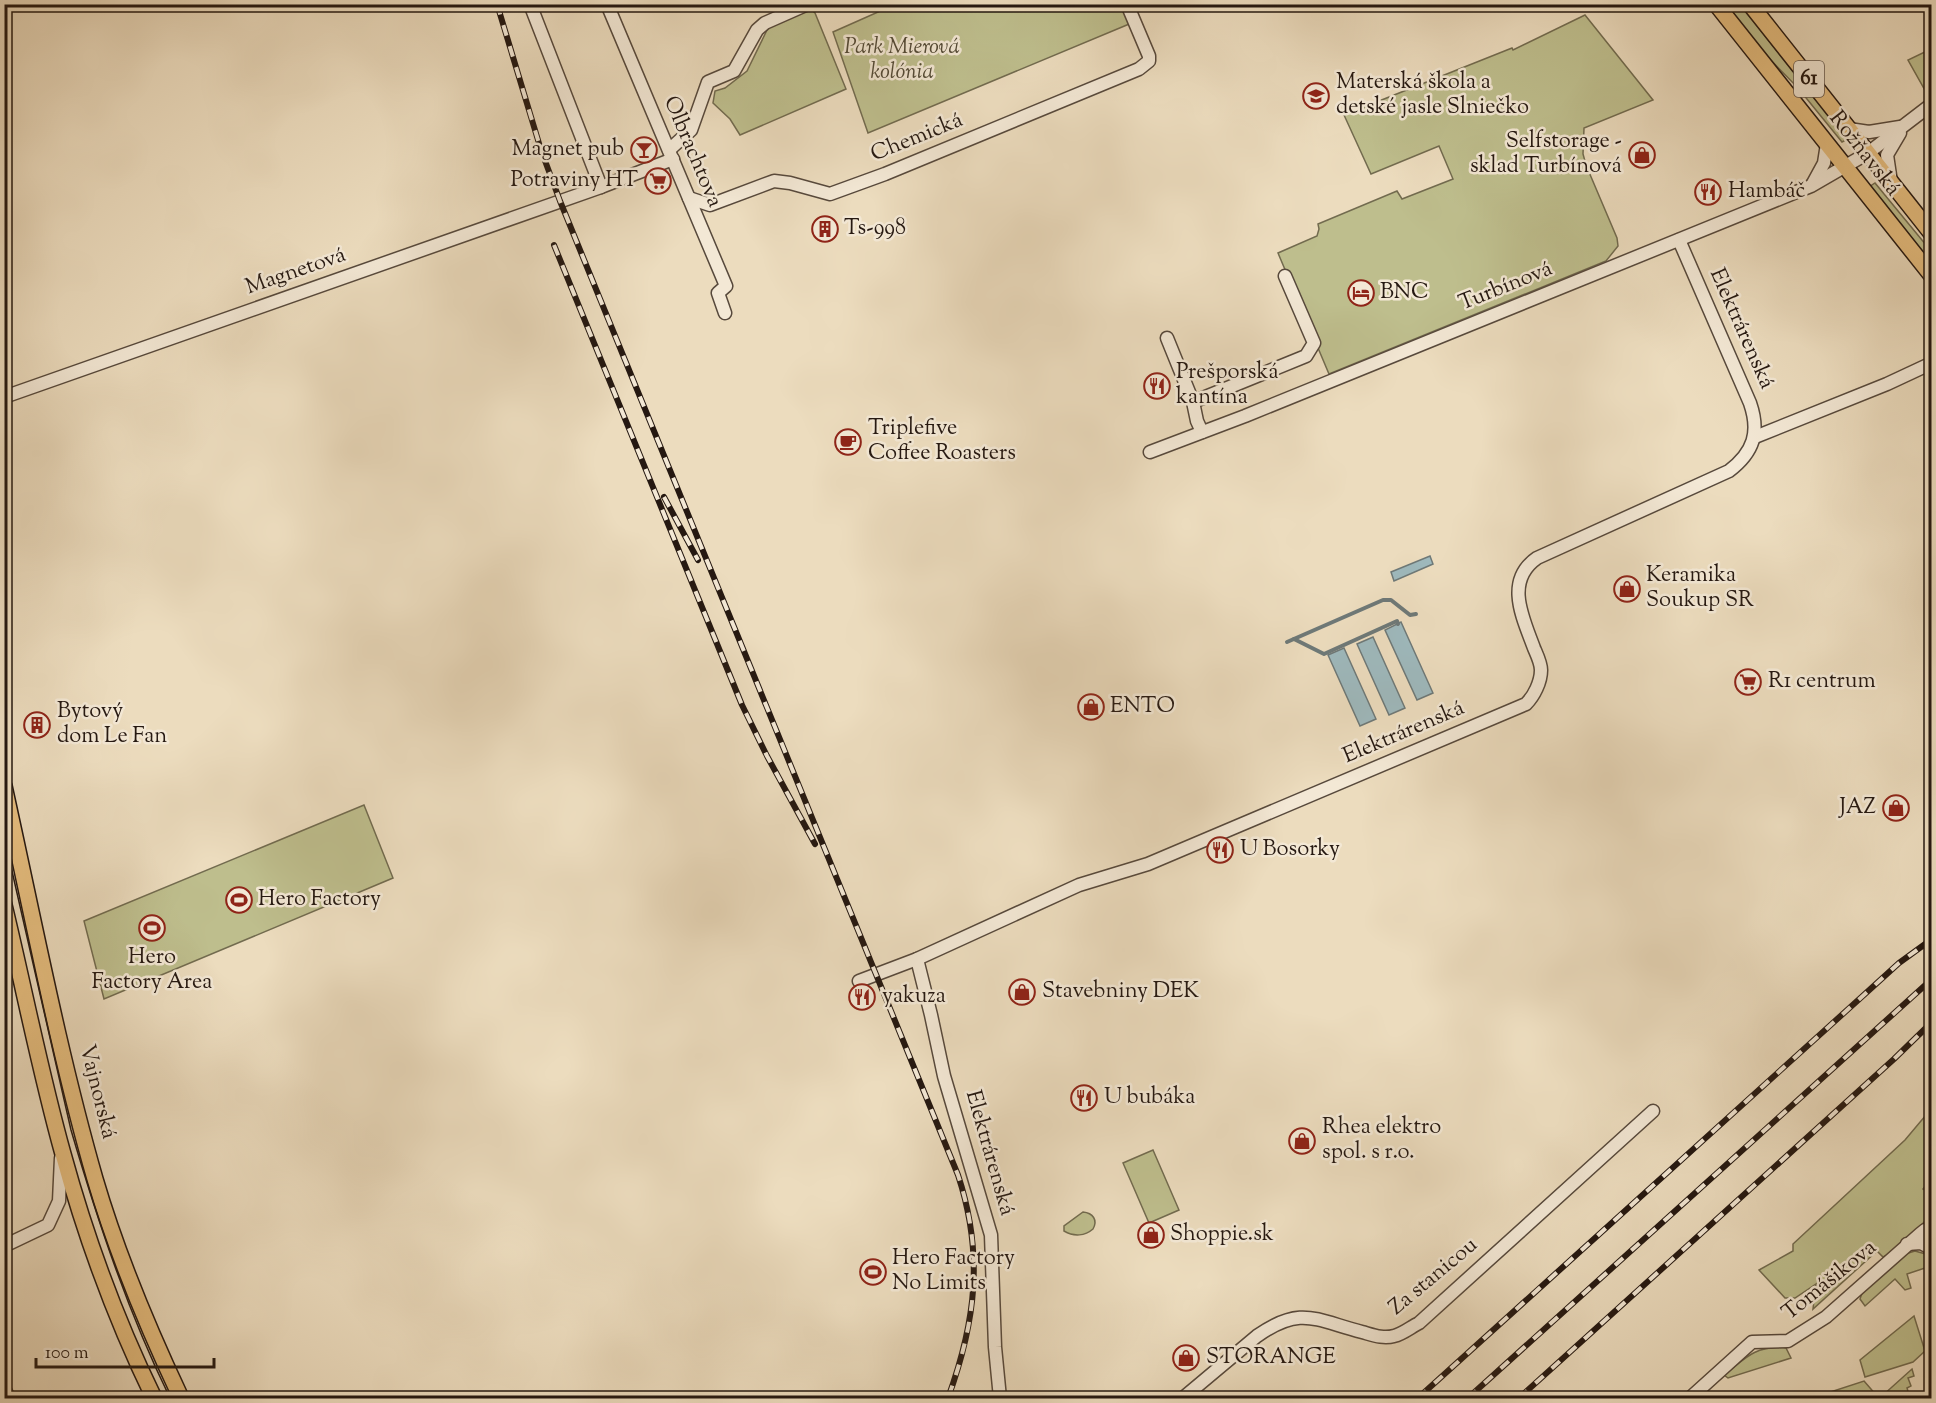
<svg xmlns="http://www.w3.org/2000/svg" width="1936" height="1403" font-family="'Sorts Mill Goudy',serif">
  <rect width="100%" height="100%" fill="#ecdcbe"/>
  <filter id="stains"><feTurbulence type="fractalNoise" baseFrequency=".00333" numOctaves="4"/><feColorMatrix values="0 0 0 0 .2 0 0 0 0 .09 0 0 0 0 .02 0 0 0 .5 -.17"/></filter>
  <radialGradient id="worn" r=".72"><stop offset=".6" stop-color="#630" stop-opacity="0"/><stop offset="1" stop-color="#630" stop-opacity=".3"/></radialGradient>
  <g fill="#bebe8d" stroke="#726b4f" stroke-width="1.5">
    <polygon points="896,4 1127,5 1134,22 868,133 833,32"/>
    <polygon points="1724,5 1740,5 1848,139 1842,142 1798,88 1759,48"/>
    <polygon points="809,8 815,13 846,89 740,135 730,119 713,103 715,91 725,88 747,71 768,28"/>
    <polygon points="1585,15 1653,100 1584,128 1583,154 1586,165 1617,238 1618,246 1606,261 1329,374 1278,253 1317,236 1319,229 1318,224 1397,191 1402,199 1453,179 1439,146 1371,174 1344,115 1512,48 1513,50"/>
    <polygon points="1931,49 1931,88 1926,92 1908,60"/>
    <polygon points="1875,183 1931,251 1931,265 1869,187"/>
    <polygon points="364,805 393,878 104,999 84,921"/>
    <polygon points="1931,1109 1931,1179 1923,1189 1931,1193 1931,1223 1924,1222 1899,1250 1883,1257 1877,1251 1813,1309 1816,1284 1795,1298 1785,1298 1759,1270 1793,1251 1793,1244 1905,1140"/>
    <polygon points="1153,1150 1179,1210 1149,1223 1123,1163"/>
    <path d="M1083,1212C1093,1213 1098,1220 1093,1229C1085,1236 1074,1237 1064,1231V1226Z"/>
    <polygon points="1915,1251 1929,1255 1931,1259 1931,1269 1926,1271 1925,1268 1907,1274 1911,1288 1905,1290 1895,1279 1865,1306 1860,1299 1862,1293 1905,1254"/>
    <polygon points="1914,1316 1925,1351 1913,1362 1865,1377 1860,1360"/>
    <path d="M1782,1347L1786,1348L1791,1358L1728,1378L1724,1375C1747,1357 1752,1348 1782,1347Z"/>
    <polygon points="1912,1369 1914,1376 1908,1378 1911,1386 1907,1388 1910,1398 1884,1398 1882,1396"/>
    <polygon points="1864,1381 1877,1396 1875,1398 1812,1398"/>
  </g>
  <g fill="#9eb9bd" stroke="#6e7978" stroke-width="1.5">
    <polygon points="1430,556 1433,564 1394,581 1391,572"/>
    <polygon points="1401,622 1433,693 1417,700 1385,630"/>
    <polygon points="1373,637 1405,708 1389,715 1357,644"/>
    <polygon points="1344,648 1376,719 1360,726 1328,655"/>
  </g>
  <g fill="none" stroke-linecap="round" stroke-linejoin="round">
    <g stroke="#6e7978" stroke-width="4">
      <polyline points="1294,639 1324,654 1397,621 1398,624"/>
      <polyline points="1287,642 1383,600 1391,600 1410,615 1416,614"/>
    </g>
    <g stroke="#57493c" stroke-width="15">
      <g id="minor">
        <polyline points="530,4 601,187"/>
        <polyline points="607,4 726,286 718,293 725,313"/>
        <polyline points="1849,129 1869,132 1900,127"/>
        <polyline points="669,150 691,130 708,82 734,71 757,30 765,23 808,4"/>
        <polyline points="1891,182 1887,155 1900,133"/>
        <polyline points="1812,185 1824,163 1827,144"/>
        <polyline points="689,198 710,205 774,181 790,183 830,194 885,174 1139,69 1149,61 1149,56 1127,4"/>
        <polyline points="1167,338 1193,402 1197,421 1202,432"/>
        <polyline points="4,397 601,187 673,159"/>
        <polyline points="1193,402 1306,356 1314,343 1285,276"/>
        <polyline points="1755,437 1887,384 1932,363"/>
        <polyline points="1150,452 1245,416 1811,186 1868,153 1932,104"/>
        <polyline points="917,959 931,1015 944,1076 991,1235 995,1347 1000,1398"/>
        <path d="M859,981L917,959L1079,885L1148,864L1526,704C1534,696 1541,682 1541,670C1541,663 1537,655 1534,648C1523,618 1504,581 1537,558L1729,471C1754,452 1760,432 1750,403L1679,240"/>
        <polyline points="1907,1244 1921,1243 1932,1249"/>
        <polyline points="4,1246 48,1225 59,1201 61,1158"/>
        <polyline points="4,1388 9,1398"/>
        <path d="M1183,1398L1257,1336C1301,1305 1315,1320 1362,1332C1373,1335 1383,1339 1394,1336C1403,1334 1411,1327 1419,1323L1653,1111"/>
        <polyline points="1690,1398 1752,1342 1788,1341 1826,1317 1920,1234 1925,1230 1932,1231"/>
      </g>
    </g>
    <g stroke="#251811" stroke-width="18">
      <g id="major">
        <polyline points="1716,4 1932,276"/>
        <polyline points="1750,4 1932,234"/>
        <path d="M4,786C33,917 58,1050 95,1179C117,1254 148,1328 181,1398"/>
        <path d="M4,905C24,988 40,1072 63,1154C86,1238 116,1320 154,1398"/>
      </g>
    </g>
    <use href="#minor" stroke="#f3e8d5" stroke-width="12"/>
    <use href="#major" stroke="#e6be7f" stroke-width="15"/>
    <path stroke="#251811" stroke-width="1.5" d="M4,836L71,1130C98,1222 128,1312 170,1398"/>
    <g stroke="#251811" stroke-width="6">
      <g id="rail">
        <path d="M497,4L541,150L560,201L958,1175C984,1254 976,1321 948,1398"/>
        <polyline points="554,245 742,705 767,756 815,844"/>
        <polyline points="664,497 698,560"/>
        <polyline points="1418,1398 1866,993 1899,963 1932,939"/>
        <polyline points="1468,1398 1932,979"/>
        <polyline points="1519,1398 1894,1059 1932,1022"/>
      </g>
    </g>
    <use href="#rail" stroke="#f3e8d5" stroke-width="4" stroke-dasharray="11" stroke-linecap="butt"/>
  </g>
  <defs>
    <g id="school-ring" transform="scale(1.35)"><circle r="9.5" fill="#f3e8d5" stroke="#8f2418" stroke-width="1.5"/><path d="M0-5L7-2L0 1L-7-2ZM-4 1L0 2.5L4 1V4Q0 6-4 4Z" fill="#8f2418"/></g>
    <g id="bar-ring" transform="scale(1.35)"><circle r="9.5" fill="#f3e8d5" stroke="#8f2418" stroke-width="1.5"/><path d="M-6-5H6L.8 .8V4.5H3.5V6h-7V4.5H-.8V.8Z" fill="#8f2418"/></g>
    <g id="shop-ring" transform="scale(1.35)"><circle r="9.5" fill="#f3e8d5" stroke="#8f2418" stroke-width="1.5"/><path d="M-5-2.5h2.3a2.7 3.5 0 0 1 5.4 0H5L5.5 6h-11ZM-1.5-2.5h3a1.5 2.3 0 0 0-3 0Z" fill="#8f2418"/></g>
    <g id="supermarket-ring" transform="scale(1.35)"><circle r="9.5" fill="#f3e8d5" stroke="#8f2418" stroke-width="1.5"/><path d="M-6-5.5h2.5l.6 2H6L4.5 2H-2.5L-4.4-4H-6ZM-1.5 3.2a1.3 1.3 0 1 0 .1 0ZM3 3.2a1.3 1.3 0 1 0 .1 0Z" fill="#8f2418"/></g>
    <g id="restaurant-ring" transform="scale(1.35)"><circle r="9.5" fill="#f3e8d5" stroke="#8f2418" stroke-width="1.5"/><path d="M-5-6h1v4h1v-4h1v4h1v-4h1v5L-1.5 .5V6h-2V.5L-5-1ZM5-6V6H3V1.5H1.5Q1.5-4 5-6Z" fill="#8f2418"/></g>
    <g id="building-ring" transform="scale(1.35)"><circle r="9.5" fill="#f3e8d5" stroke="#8f2418" stroke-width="1.5"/><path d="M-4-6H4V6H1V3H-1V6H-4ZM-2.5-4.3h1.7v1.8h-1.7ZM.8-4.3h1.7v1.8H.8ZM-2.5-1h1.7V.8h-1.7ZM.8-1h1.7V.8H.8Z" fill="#8f2418"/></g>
    <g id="hotel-ring" transform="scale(1.35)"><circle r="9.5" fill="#f3e8d5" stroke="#8f2418" stroke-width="1.5"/><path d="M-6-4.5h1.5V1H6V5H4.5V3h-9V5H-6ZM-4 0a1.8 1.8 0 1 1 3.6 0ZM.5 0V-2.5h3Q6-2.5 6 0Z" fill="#8f2418"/></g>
    <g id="cafe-ring" transform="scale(1.35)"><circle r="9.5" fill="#f3e8d5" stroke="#8f2418" stroke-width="1.5"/><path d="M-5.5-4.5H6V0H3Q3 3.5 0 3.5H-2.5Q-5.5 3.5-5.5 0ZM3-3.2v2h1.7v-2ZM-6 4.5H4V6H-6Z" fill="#8f2418"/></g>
    <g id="stadium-ring" transform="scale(1.35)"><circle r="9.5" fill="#f3e8d5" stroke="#8f2418" stroke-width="1.5"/><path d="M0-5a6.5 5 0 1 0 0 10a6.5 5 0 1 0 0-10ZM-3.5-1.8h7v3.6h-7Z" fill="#8f2418"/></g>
  </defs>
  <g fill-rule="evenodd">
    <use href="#school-ring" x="1316" y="96"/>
    <use href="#bar-ring" x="644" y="150"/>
    <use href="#shop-ring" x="1642" y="155"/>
    <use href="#supermarket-ring" x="658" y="181"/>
    <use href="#restaurant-ring" x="1708" y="192"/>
    <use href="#building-ring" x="825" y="229"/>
    <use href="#hotel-ring" x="1361" y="293"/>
    <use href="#restaurant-ring" x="1157" y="386"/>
    <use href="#cafe-ring" x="848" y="442"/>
    <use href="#shop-ring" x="1627" y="589"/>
    <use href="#supermarket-ring" x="1748" y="682"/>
    <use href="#shop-ring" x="1091" y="707"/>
    <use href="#building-ring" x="37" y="725"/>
    <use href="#shop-ring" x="1896" y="808"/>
    <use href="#restaurant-ring" x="1220" y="850"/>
    <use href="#stadium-ring" x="239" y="900"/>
    <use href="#stadium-ring" x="152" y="928"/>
    <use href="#shop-ring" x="1022" y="992"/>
    <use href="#restaurant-ring" x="862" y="997"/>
    <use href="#restaurant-ring" x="1084" y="1098"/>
    <use href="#shop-ring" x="1302" y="1141"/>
    <use href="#shop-ring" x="1151" y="1235"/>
    <use href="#stadium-ring" x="873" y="1272"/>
    <use href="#shop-ring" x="1186" y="1358"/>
  </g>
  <g text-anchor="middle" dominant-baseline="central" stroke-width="5" stroke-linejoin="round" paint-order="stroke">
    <rect fill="#f3e8d5" stroke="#63564c" stroke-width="1.5" x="1794" y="61" width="30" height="36" rx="4.5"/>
    <g font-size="21" font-weight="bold" fill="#251811">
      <text x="1809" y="79">61</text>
    </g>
    <g font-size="22" font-style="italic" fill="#534a36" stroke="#f3e8d5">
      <text x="902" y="48">Park Mierová<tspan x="902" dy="25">kolónia</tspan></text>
    </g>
    <g font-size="22" fill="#251811" stroke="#f3e8d5" text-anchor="start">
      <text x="1336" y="83">Materská škola a<tspan x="1336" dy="25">detské jasle Slniečko</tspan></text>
      <text x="1622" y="142" text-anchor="end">Selfstorage -<tspan x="1622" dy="25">sklad Turbínová</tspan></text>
      <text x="624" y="150" text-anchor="end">Magnet pub</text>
      <text x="638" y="181" text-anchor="end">Potraviny HT</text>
      <text x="1728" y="192">Hambáč</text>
      <text x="844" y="229">Ts-998</text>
      <text x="1380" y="293">BNC</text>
      <text x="1176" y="373">Prešporská<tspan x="1176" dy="25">kantína</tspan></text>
      <text x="868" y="429">Triplefive<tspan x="868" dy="25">Coffee Roasters</tspan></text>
      <text x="1646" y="576">Keramika<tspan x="1646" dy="25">Soukup SR</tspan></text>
      <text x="1768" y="682">R1 centrum</text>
      <text x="1110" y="707">ENTO</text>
      <text x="57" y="712">Bytový<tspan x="57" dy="25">dom Le Fan</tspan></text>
      <text x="1876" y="808" text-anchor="end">JAZ</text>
      <text x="1240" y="850">U Bosorky</text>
      <text x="258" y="900">Hero Factory</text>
      <text x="152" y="958" text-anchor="middle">Hero<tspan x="152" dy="25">Factory Area</tspan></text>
      <text x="1042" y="992">Stavebniny DEK</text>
      <text x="882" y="997">yakuza</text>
      <text x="1104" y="1098">U bubáka</text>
      <text x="1322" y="1128">Rhea elektro<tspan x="1322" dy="25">spol. s r.o.</tspan></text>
      <text x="1170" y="1235">Shoppie.sk</text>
      <text x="892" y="1259">Hero Factory<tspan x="892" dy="25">No Limits</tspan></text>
      <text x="1206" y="1358">STORANGE</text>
    </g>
    <g font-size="22" fill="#251811" stroke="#f3e8d5">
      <text transform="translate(917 138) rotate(-22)">Chemická</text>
      <text transform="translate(692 152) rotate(67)">Olbrachtova</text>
      <text transform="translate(1864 154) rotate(52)">Rožňavská</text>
      <text transform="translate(296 272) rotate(-19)">Magnetová</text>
      <text transform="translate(1506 287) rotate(-22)">Turbínová</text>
      <text transform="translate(1741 329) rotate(66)">Elektrárenská</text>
      <text transform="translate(1404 733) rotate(-23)">Elektrárenská</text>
      <text transform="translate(97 1092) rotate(76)">Vajnorská</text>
      <text transform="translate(989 1153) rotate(74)">Elektrárenská</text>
      <text transform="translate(1434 1277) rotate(-40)">Za stanicou</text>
      <text transform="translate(1830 1281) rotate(-39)">Tomášikova</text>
    </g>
  </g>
  <rect width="1936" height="1403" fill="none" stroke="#ecdcbe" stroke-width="24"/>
  <rect x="6" y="6" width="1924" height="1391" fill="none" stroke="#251811" stroke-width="3"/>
  <rect x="12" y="12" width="1912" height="1379" fill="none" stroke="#251811" stroke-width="1.5"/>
  <path d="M36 1358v9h178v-9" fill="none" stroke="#251811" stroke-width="3"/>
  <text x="45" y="1358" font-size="18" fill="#251811" stroke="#f3e8d5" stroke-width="4.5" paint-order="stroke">100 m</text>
  <rect width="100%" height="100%" filter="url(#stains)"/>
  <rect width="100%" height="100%" fill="url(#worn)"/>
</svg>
